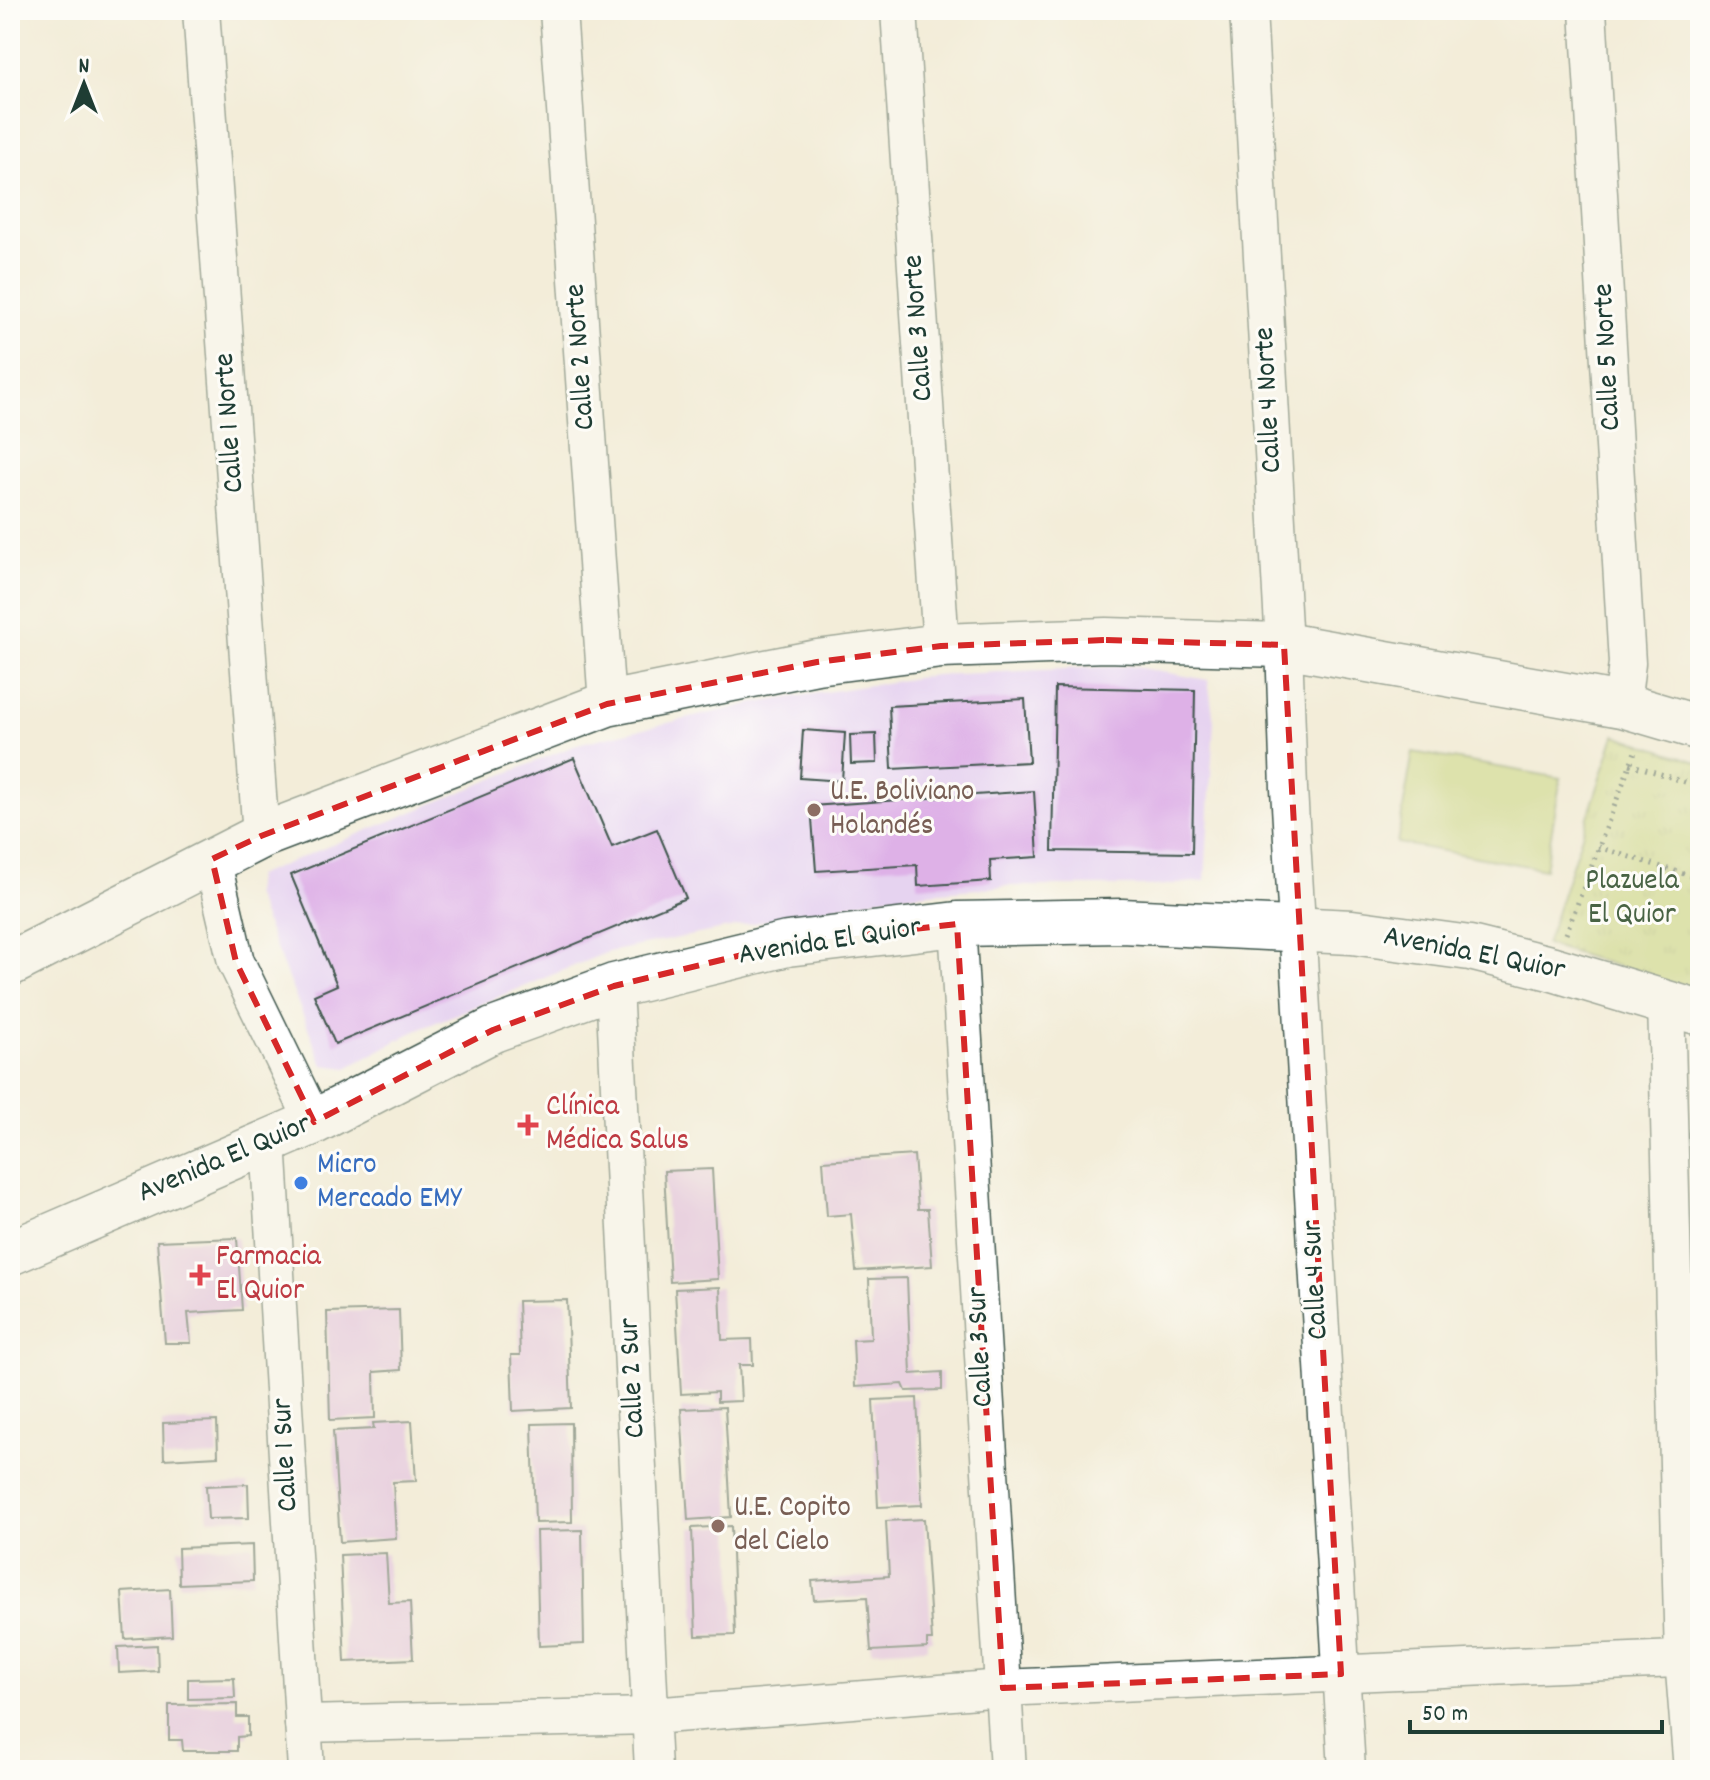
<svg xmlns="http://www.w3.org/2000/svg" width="1710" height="1780" font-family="Dekko,sans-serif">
  <defs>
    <pattern id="grass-tufts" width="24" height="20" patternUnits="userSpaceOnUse" patternTransform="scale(2)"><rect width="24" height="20" fill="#c3d476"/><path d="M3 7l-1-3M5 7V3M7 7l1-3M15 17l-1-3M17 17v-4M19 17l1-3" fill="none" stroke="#a7b767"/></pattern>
  </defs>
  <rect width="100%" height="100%" fill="#fdfcf7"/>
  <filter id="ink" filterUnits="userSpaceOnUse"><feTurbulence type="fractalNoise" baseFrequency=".0125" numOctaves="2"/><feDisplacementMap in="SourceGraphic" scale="16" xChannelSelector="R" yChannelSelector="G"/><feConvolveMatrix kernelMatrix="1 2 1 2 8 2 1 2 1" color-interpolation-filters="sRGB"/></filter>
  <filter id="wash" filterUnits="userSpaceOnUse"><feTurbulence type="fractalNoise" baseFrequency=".006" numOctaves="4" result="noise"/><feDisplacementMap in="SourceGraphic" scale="32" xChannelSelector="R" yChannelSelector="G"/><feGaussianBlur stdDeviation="1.8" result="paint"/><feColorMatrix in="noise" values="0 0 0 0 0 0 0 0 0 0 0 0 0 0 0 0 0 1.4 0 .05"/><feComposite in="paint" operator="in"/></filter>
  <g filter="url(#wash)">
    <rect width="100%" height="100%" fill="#f3edd9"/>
    <polygon fill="#e6d3f0" points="1130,666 1208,680 1214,721 1205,881 1155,886 1008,886 885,897 608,952 415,1031 347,1068 323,1065 254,894 256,876 581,743 755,703 935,675"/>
    <polygon fill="url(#grass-tufts)" stroke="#718855" stroke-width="2" points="1615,735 1700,763 1700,992 1546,944"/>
    <polygon fill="#c3d476" stroke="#718855" stroke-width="2" points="1413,752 1561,778 1545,869 1397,843"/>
    <g id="blocks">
      <g fill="#deb1e7">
        <polygon points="1055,687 1195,690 1192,853 1052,851"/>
        <polygon points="1025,699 1029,762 892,769 889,706"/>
        <polygon points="803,730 845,733 842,781 800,778"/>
        <polygon points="876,734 877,763 851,764 850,735"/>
        <polygon points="574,758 612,847 657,829 686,898 335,1044 314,995 337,985 291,875"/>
        <polygon points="1034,791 1038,857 990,860 991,881 918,886 917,865 816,871 811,806"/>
        <polygon points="914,1155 918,1209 928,1209 932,1266 856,1271 851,1214 827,1216 823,1161"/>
        <polygon points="712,1169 718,1279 670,1282 664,1171"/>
        <polygon points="237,1238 242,1310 188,1313 191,1343 165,1343 157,1241"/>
        <polygon points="907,1278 911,1374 942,1372 942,1390 906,1391 903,1384 855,1387 853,1340 871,1339 869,1279"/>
        <polygon points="720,1287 722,1340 752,1339 753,1365 739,1365 741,1401 717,1402 717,1392 681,1394 675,1289"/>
        <polygon points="567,1300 571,1408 513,1411 511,1355 520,1355 518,1301"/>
        <polygon points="399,1310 401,1370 374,1372 375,1418 330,1420 327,1312"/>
        <polygon points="917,1398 922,1505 878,1507 873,1400"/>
        <polygon points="725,1407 731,1517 688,1520 681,1409"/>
        <polygon points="217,1421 218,1456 164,1459 163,1423"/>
        <polygon points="412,1421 416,1481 393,1482 396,1538 340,1542 333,1431 374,1429 373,1423"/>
        <polygon points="571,1423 572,1522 535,1523 532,1424"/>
        <polygon points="248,1484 249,1518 208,1519 206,1486"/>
        <polygon points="924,1519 932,1640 927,1640 927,1648 871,1651 867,1597 814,1600 812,1581 889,1576 886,1521"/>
        <polygon points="731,1526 735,1635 696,1636 692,1528"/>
        <polygon points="582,1530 584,1644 539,1646 536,1531"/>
        <polygon points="252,1545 253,1581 179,1584 178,1548"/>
        <polygon points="386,1553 389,1603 410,1602 413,1659 345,1662 340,1555"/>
        <polygon points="170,1589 172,1636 125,1639 122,1592"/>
        <polygon points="157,1645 158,1671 119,1673 118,1647"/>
        <polygon points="234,1678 235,1698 188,1699 188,1679"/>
        <polygon points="237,1704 237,1717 248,1717 248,1736 237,1737 237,1751 183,1751 182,1740 169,1740 169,1705"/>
      </g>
    </g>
  </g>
  <g filter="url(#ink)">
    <use href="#blocks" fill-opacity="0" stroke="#3f574d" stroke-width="2"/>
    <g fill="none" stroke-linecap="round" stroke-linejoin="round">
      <g stroke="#3f574d" stroke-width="39">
        <g id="street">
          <polyline points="201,10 261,836"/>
          <polyline points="558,10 607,704"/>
          <polyline points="899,10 941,646"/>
          <polyline points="1248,10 1284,645 1289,789 1347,1770"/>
          <polyline points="1588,10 1627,663 1622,705"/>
          <polyline points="212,859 236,962 314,1122"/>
          <polyline points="957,924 1008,1770"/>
          <polyline points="614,986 653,1770"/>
          <polyline points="1666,1001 1683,1659 1692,1770"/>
          <polyline points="268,1141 306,1770"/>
          <polyline points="303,1724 651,1716 1003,1688 1700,1658"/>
        </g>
      </g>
      <g stroke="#3f574d" stroke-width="47">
        <g id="secondary">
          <polyline points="10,964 261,836 607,704 817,662 941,646 1106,640 1284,645 1622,705 1700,728"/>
          <polyline points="10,1253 314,1122 493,1030 614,986 787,944 957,924 1122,921 1352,932 1470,948 1550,968 1700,1013"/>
        </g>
      </g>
      <g stroke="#3f574d" stroke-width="5" stroke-dasharray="2 6" stroke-linecap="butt">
        <polyline points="1630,764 1700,787"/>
        <polyline points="1598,847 1700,879"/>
        <polyline points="1566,934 1636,749"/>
      </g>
      <use href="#street" stroke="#fff" stroke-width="36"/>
      <use href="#secondary" stroke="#fff" stroke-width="44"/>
    </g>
  </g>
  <path d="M0 0H1710V1780H0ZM1106,640L1284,645L1341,1674L1003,1688L957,924L787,944L614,986L493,1030L314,1122L236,962L212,859L261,836L607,704L817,662L941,646Z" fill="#f3edd9" fill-opacity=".55" fill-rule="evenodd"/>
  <path fill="none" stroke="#d62828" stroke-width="6" stroke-dasharray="16 10" stroke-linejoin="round" d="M1106,640L1284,645L1341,1674L1003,1688L957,924L787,944L614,986L493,1030L314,1122L236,962L212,859L261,836L607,704L817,662L941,646Z"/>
  <g fill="#8d6e63" stroke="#fdfcf7" stroke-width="3">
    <circle cx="814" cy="810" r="8"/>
    <circle cx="718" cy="1526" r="8"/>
  </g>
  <g fill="#e0444e" stroke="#fdfcf7" stroke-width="3">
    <path d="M524 1113h8v8h8v8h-8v8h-8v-8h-8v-8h8z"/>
    <path d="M196 1263h8v8h8v8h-8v8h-8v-8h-8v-8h8z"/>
  </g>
  <circle fill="#3f7fe0" stroke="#fdfcf7" stroke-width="3" cx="301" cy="1183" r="8"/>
  <g text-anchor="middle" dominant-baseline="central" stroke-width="6" stroke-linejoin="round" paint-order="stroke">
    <g font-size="30" fill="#1f3d34" stroke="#fdfcf7">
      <text transform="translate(920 328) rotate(-94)">Calle 3 Norte</text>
      <text transform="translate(582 357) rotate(-94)">Calle 2 Norte</text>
      <text transform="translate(1609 357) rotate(-93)">Calle 5 Norte</text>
      <text transform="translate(1270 400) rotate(-93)">Calle 4 Norte</text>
      <text transform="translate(231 423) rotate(-94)">Calle 1 Norte</text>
      <text transform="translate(830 943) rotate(-9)">Avenida El Quior</text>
      <text transform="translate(1474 955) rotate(11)">Avenida El Quior</text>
      <text transform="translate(225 1160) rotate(-23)">Avenida El Quior</text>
      <text transform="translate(1317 1280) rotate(-93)">Calle 4 Sur</text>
      <text transform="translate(982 1347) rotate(-93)">Calle 3 Sur</text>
      <text transform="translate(634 1378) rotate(-93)">Calle 2 Sur</text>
      <text transform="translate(287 1455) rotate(-93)">Calle 1 Sur</text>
    </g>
    <g font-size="30" fill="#785e54" stroke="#fdfcf7" text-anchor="start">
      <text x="830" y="793">U.E. Boliviano<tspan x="830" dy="34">Holandés</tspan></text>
      <text x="734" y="1509">U.E. Copito<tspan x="734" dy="34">del Cielo</tspan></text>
    </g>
    <g font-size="30" fill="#486344" stroke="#fdfcf7">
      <text x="1632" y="882">Plazuela<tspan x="1632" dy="34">El Quior</tspan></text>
    </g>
    <g font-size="30" fill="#be3a42" stroke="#fdfcf7" text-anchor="start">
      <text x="546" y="1108">Clínica<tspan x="546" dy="34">Médica Salus</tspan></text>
      <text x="216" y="1258">Farmacia<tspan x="216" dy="34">El Quior</tspan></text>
    </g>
    <g font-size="30" fill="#366cbe" stroke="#fdfcf7" text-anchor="start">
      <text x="317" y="1166">Micro<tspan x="317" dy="34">Mercado EMY</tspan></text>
    </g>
  </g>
  <rect width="1710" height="1780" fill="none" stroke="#fdfcf7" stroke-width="40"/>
  <g transform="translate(84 84)" stroke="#fdfcf7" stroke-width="6" paint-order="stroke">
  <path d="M0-6L14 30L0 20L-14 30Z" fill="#1f3d34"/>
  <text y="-12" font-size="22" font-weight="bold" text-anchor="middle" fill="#1f3d34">N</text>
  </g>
  <path d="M1410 1720v12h252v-12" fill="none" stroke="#1f3d34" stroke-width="4"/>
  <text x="1422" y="1720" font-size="24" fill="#1f3d34" stroke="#fdfcf7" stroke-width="6" paint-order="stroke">50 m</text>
</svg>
